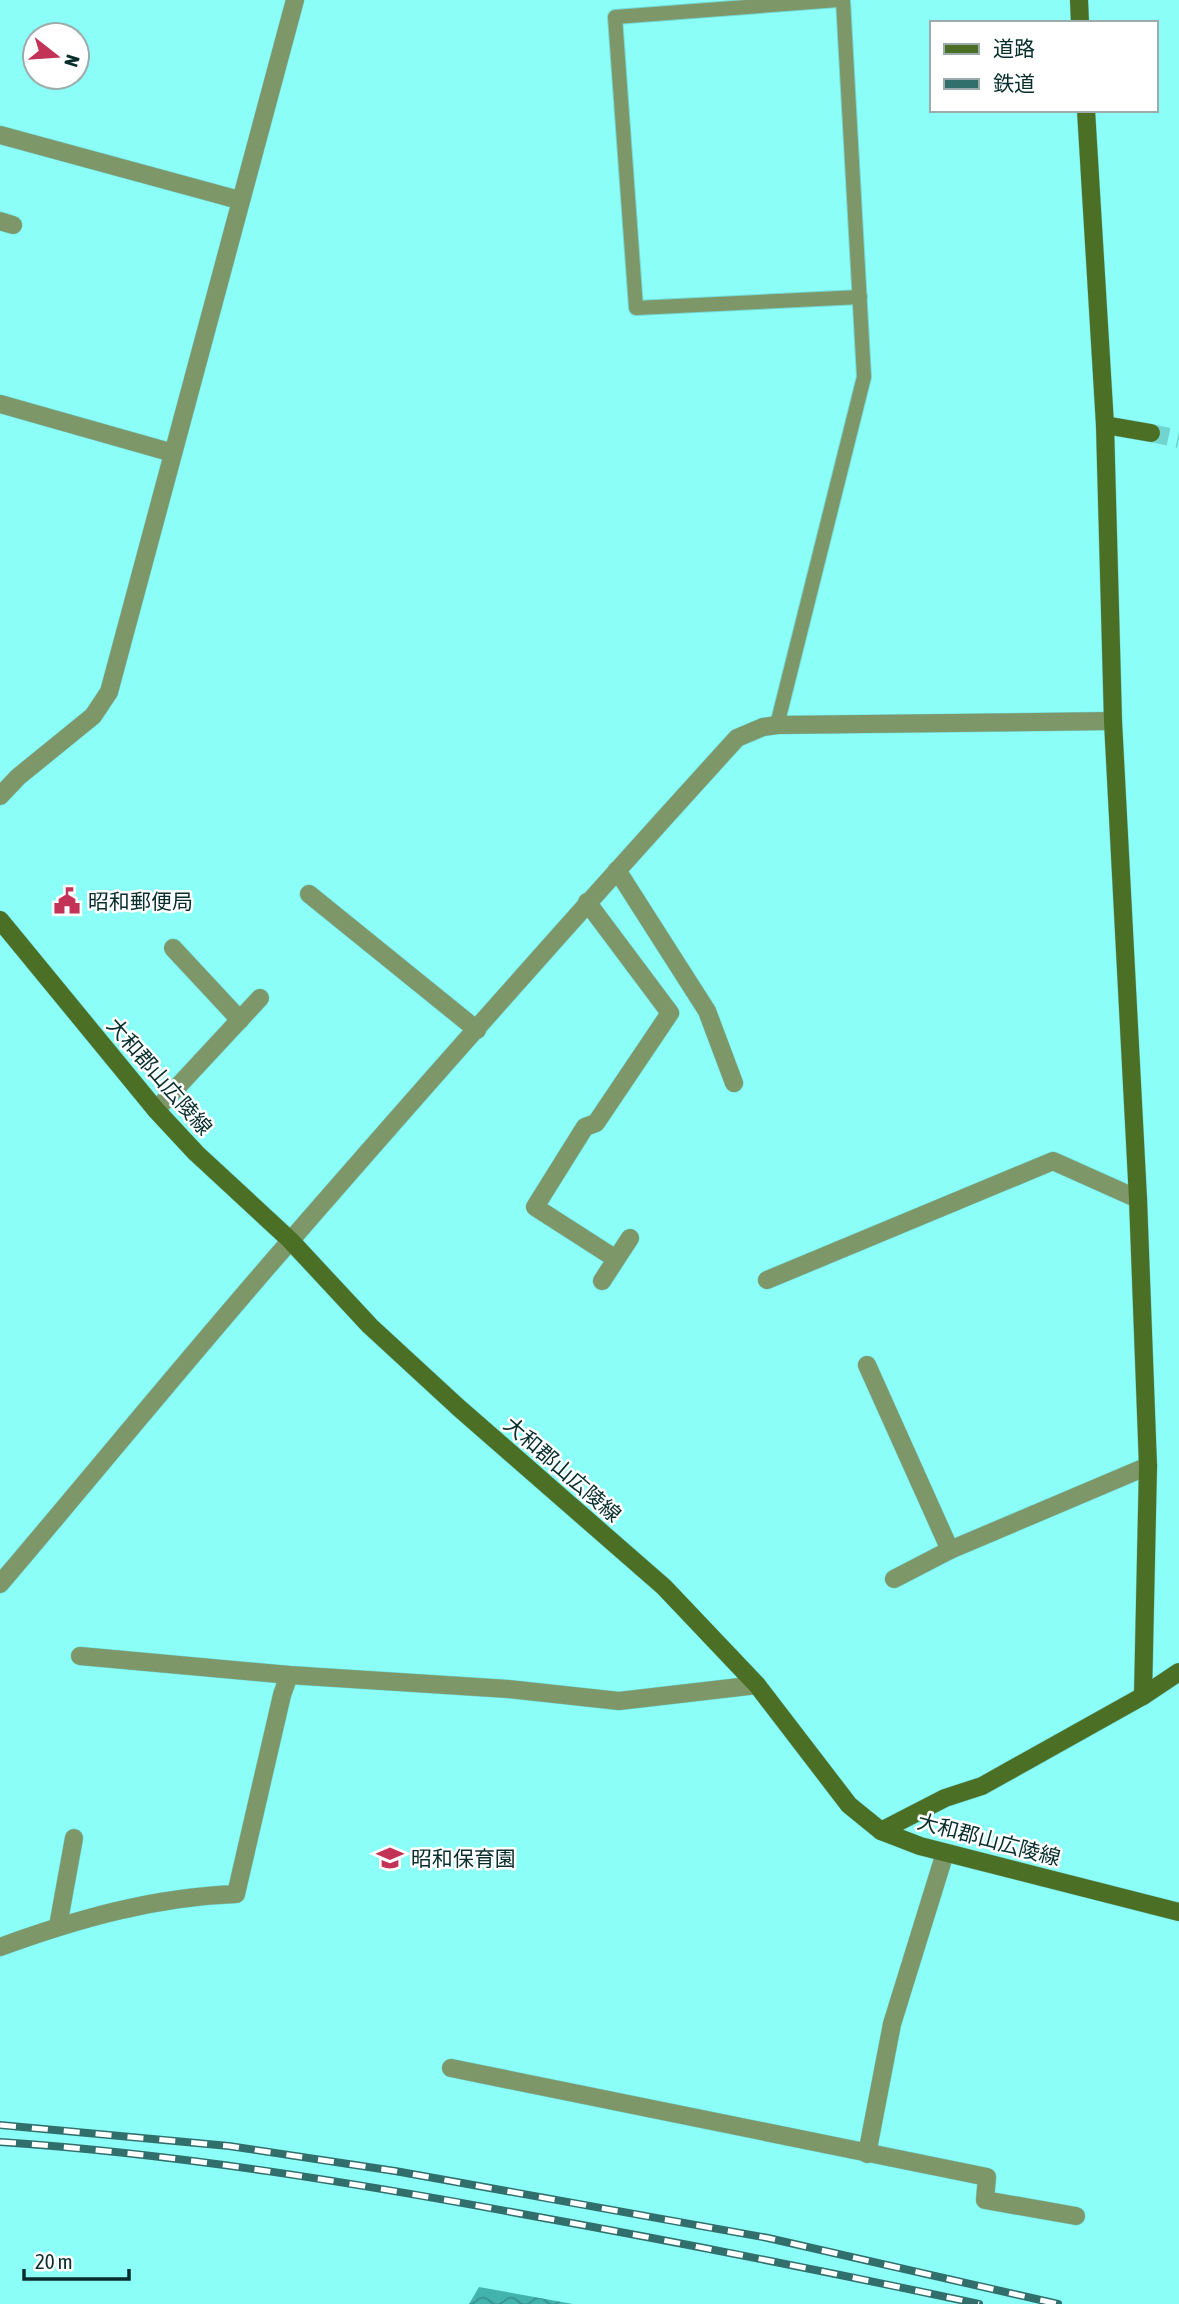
<svg xmlns="http://www.w3.org/2000/svg" width="1179" height="2304" font-family="'Asap Condensed','Noto Sans JP',sans-serif">
  <defs>
    <pattern id="water-waves" width="16" height="10" patternUnits="userSpaceOnUse" patternTransform="scale(1.75)"><rect width="16" height="10" fill="#43b3ae"/><path d="M0 5q4-4 8 0t8 0" fill="none" stroke="#36928e"/></pattern>
  </defs>
  <rect width="100%" height="100%" fill="#8cfef8"/>
  <polygon fill="url(#water-waves)" points="479,2287 573,2304 469,2304"/>
  <g fill="none" stroke-linecap="round" stroke-linejoin="round">
    <polyline stroke="#71d4cf" stroke-width="18" stroke-dasharray="18 9" stroke-linecap="butt" points="1151,433 1179,439"/>
    <g stroke="#74d9d3" stroke-width="16">
      <g id="lane">
        <polyline points="838,0 615,17 636,308 860,297"/>
        <polyline points="777,725 864,377 843,0"/>
      </g>
    </g>
    <g stroke="#74d9d3" stroke-width="19">
      <g id="street">
        <polyline points="0,135 239,200"/>
        <polyline points="0,221 13,225"/>
        <polyline points="0,404 173,453"/>
        <polyline points="0,796 18,777 93,716 109,692 295,0"/>
        <polyline points="617,870 707,1011 734,1083"/>
        <polyline points="309,894 477,1030"/>
        <polyline points="587,902 670,1013 596,1123 585,1127 535,1207 616,1259"/>
        <polyline points="173,948 240,1020"/>
        <polyline points="156,1110 260,998"/>
        <polyline points="767,1280 1053,1161 1138,1199"/>
        <polyline points="602,1281 630,1238"/>
        <polyline points="867,1365 950,1550"/>
        <polyline points="894,1579 950,1550 1148,1466"/>
        <path d="M0,1584C97,1470 192,1353 291,1240C438,1071 586,904 737,738L763,727L777,725L1113,721"/>
        <polyline points="80,1656 289,1675 508,1689 619,1701 757,1685"/>
        <polyline points="58,1926 74,1838"/>
        <path d="M0,1947C77,1919 154,1897 236,1894L282,1695L289,1675"/>
        <polyline points="451,2068 987,2177 985,2200 1076,2216"/>
        <polyline points="867,2154 892,2024 945,1853"/>
      </g>
    </g>
    <g stroke="#74d9d3" stroke-width="19">
      <g id="secondary">
        <polyline points="1079,0 1080,23"/>
        <polyline points="1086,110 1105,425 1113,721 1138,1199 1148,1466 1143,1696"/>
        <polyline points="1105,425 1151,433"/>
        <polyline points="0,920 156,1110 196,1153 290,1240 370,1326 459,1408 664,1587 757,1685 849,1805 881,1831 920,1846 1179,1912"/>
        <polyline points="881,1831 945,1798 982,1786 1143,1696 1179,1672"/>
      </g>
    </g>
    <use href="#lane" stroke="#7e9768" stroke-width="14"/>
    <use href="#street" stroke="#7e9768" stroke-width="18"/>
    <use href="#secondary" stroke="#4c6f26" stroke-width="18"/>
    <g stroke="#316f6c" stroke-width="8">
      <g id="rail">
        <polyline points="0,2125 229,2146 395,2171 768,2238 1058,2304"/>
        <path d="M0,2142C179,2154 357,2183 533,2216C682,2243 830,2272 979,2304"/>
      </g>
    </g>
    <use href="#rail" stroke="#fff" stroke-width="5" stroke-dasharray="16" stroke-linecap="butt"/>
  </g>
  <defs>
    <g id="civic-bare" transform="scale(2.1)"><path d="M-.6-6.5H3V-4.5H.6V-3L4-1V1h2V6H-6V1h2V-1L-.6-3ZM-1.2 2.5V6h2.4V2.5Z" fill="#c33357" stroke="#fff" stroke-width="2.5" paint-order="stroke"/></g>
    <g id="school-bare" transform="scale(2.1)"><path d="M0-5L7-2L0 1L-7-2ZM-4 1L0 2.5L4 1V4Q0 6-4 4Z" fill="#c33357" stroke="#fff" stroke-width="2.5" paint-order="stroke"/></g>
  </defs>
  <g fill-rule="evenodd">
    <use href="#civic-bare" x="67" y="901"/>
    <use href="#school-bare" x="390" y="1858"/>
  </g>
  <g text-anchor="middle" dominant-baseline="central" stroke-width="5" stroke-linejoin="round" paint-order="stroke">
    <g font-size="21" fill="#072e2c" stroke="#fff" text-anchor="start">
      <text x="88" y="901">昭和郵便局</text>
      <text x="411" y="1858">昭和保育園</text>
    </g>
    <g font-size="21" fill="#072e2c" stroke="#fff">
      <text transform="translate(160 1076) rotate(49)">大和郡山広陵線</text>
      <text transform="translate(563 1469) rotate(41)">大和郡山広陵線</text>
      <text transform="translate(989 1839) rotate(15)">大和郡山広陵線</text>
    </g>
  </g>
  <rect x="930" y="21" width="228" height="91" fill="#ffffff" stroke="#9cabab" stroke-width="2"/>
  <rect x="944" y="44" width="35" height="10" fill="#4c6f26" stroke="#9cabab" stroke-width="2"/>
  <text x="993" y="56" font-size="21" fill="#072e2c">道路</text>
  <rect x="944" y="79" width="35" height="10" fill="#316f6c" stroke="#9cabab" stroke-width="2"/>
  <text x="993" y="91" font-size="21" fill="#072e2c">鉄道</text>
  <g transform="translate(56 56) rotate(107)"><circle r="33" fill="#ffffff" stroke="#9cabab" stroke-width="2"/>
  <path d="M0-5L12 26L0 18L-12 26Z" fill="#c33357"/>
  <text y="-10" font-size="19" font-weight="bold" text-anchor="middle" fill="#072e2c">N</text>
  </g>
  <path d="M24 2269v10h105v-10" fill="none" stroke="#072e2c" stroke-width="3.5"/>
  <text x="35" y="2269" font-size="21" fill="#072e2c" stroke="#ffffff" stroke-width="5" paint-order="stroke">20 m</text>
</svg>
